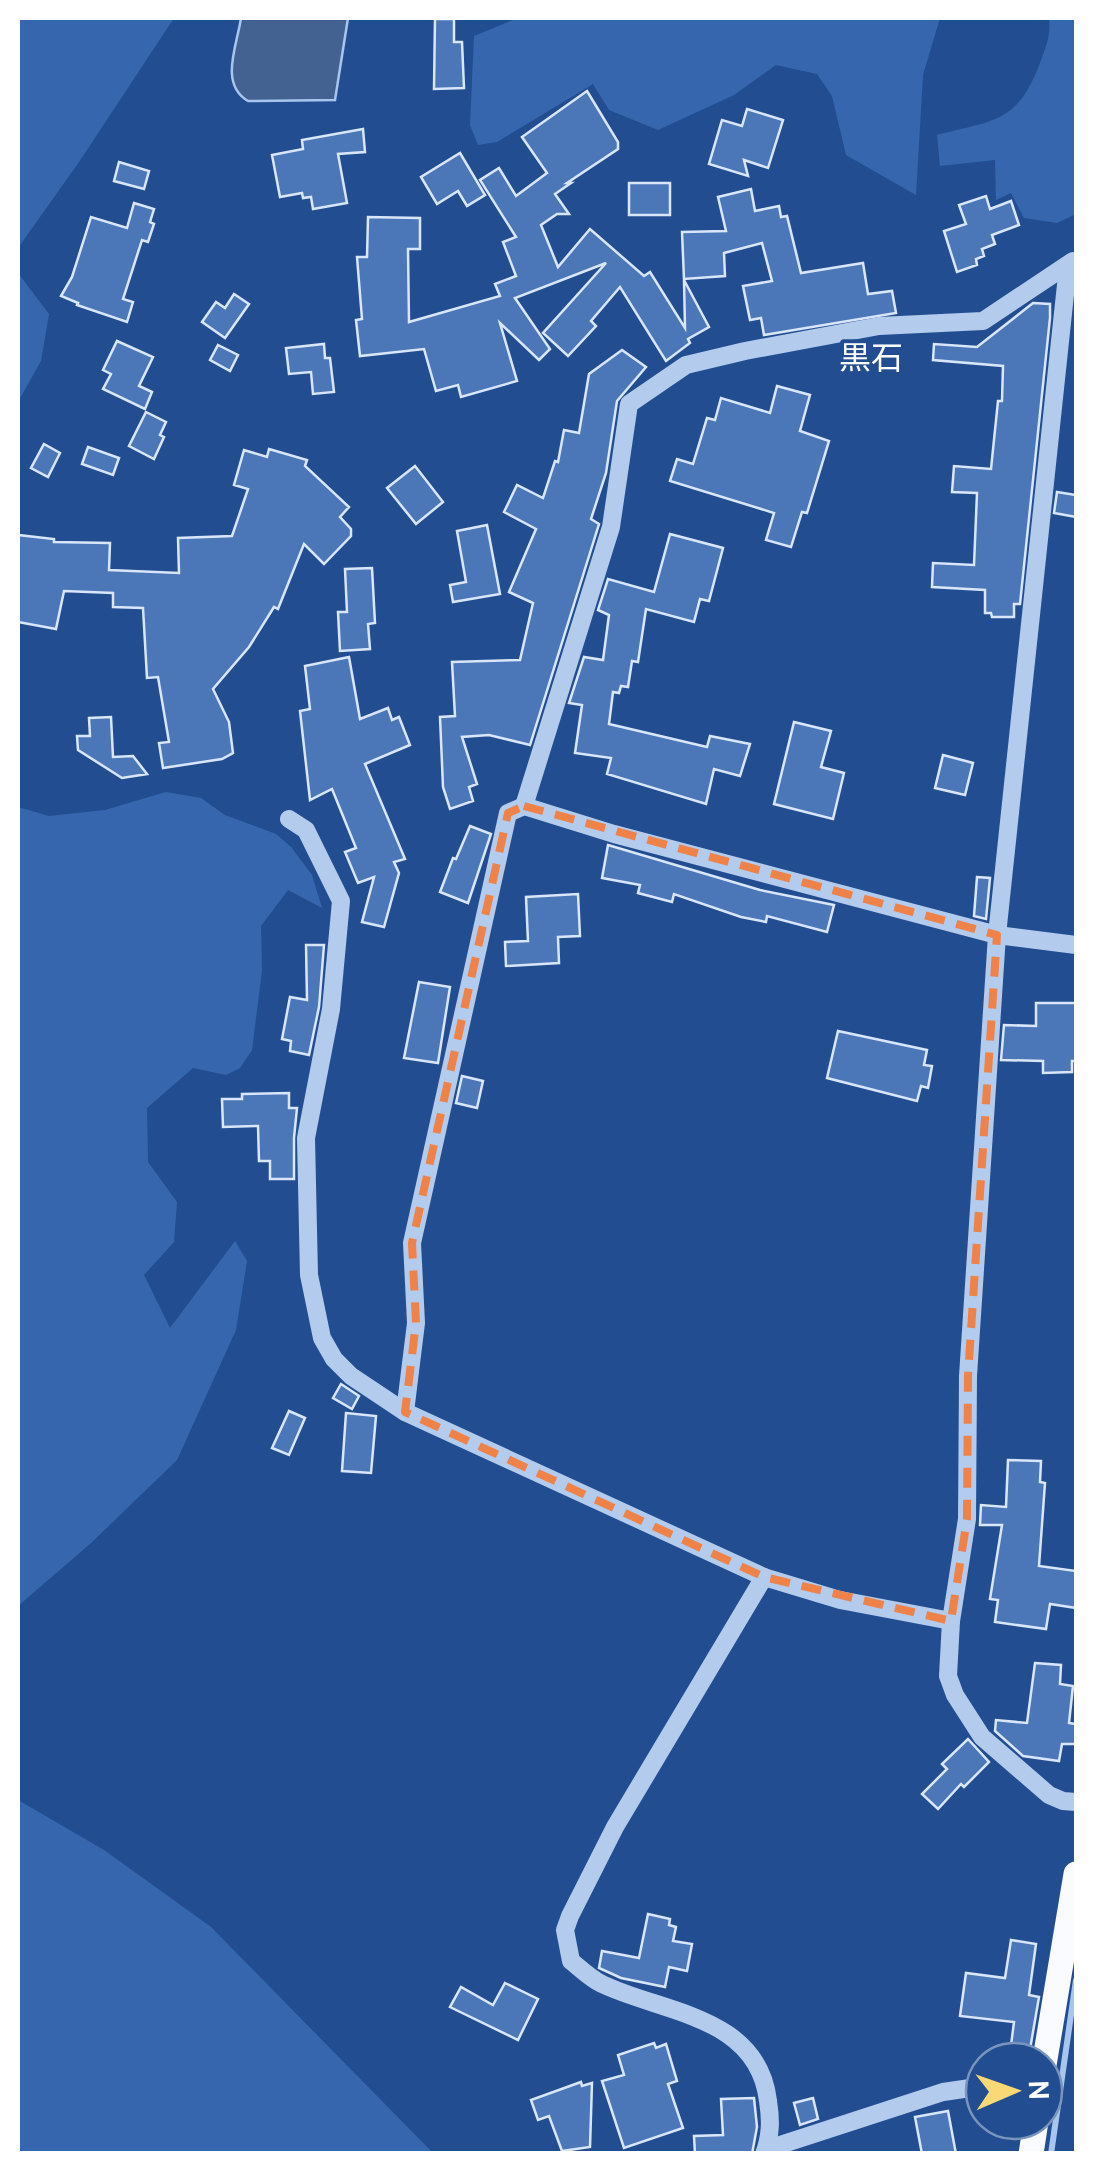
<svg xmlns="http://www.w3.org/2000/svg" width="1094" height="2171" font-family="Cabin,'Noto Sans JP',sans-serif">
  <rect width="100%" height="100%" fill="#224e91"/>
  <g fill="#3667ae">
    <polygon points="18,18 174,18 79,162 18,248"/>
    <polygon points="518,18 940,18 923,75 916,195 846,155 832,96 817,74 776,65 734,95 658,130 609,110 593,84 497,142 478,145 470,125 474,36"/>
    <path d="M1049,18H1076V214L1057,223L1024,218L1011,193L996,200L995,160L940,166L937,135C994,120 1017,124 1040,63C1046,47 1051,35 1049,18Z"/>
    <polygon points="18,273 49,314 41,361 18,402"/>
    <polygon points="166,792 201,798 225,815 276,834 291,847 312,875 322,908 288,890 261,926 262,971 252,1050 240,1068 226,1075 193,1068 147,1108 148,1162 177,1202 174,1242 144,1275 170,1328 235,1241 247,1261 236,1330 177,1460 91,1543 18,1606 18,807 49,816 105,810"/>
    <polygon points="18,1800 104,1850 211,1927 433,2153 18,2153"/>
  </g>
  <path fill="#436292" stroke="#a7c5ee" stroke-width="2.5" d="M241,18H348L335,100L248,101C219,84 237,46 241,18Z"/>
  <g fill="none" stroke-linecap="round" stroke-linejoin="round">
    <polyline stroke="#a7c5ee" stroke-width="6" points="1051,2154 1076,1980"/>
  </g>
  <g fill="#4b77b8" stroke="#d9e6f9" stroke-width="2.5">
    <polygon points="435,19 454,19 454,42 462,42 464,88 434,89"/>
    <polygon points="587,91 618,142 618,149 567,183 571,183 555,194 569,214 557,214 541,225 558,267 590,229 644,276 650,272 685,328 684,280 709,327 688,339 690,343 666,361 620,287 591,321 596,326 568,356 543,333 606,263 515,298 550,349 539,360 500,323 517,381 461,397 458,385 436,391 424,349 360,356 356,320 362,319 357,257 367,257 368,217 420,218 420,249 408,249 409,322 500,296 495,284 516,276 503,242 516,237 480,180 499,168 516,196 547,173 522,137"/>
    <polygon points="747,109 783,120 768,168 744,160 748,176 709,164 722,120 742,126"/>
    <polygon points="363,129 365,152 338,154 347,203 313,209 311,197 303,198 302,193 280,197 272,155 303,149 302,140"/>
    <polygon points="460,153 485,195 467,206 458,191 437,204 421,177"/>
    <polygon points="119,162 149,171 144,189 114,181"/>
    <rect x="629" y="183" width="41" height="32"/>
    <polygon points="751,189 755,211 779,206 781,217 787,216 801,273 863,263 868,294 892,291 896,313 764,335 761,318 750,320 743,286 772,281 762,243 724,253 725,276 684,279 682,232 726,231 718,197"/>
    <polygon points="986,196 990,209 1011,201 1019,225 992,235 995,244 982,249 984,256 976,259 977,265 957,272 944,231 966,224 959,205"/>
    <polygon points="134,203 154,209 150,222 154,224 148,242 142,240 123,299 133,302 127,322 77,305 78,303 61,296 72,277 91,217 127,228"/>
    <polygon points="234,294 249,304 225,338 202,322 216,302 225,308"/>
    <polygon points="1033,303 1050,304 1050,318 1020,604 1014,604 1014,617 992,617 991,613 985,613 985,590 932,587 933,563 974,565 977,493 952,492 954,466 991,469 998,401 1002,401 1003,366 933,360 934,344 977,347"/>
    <polygon points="117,341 153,357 139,386 152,392 145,409 103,389 111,374 103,370"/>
    <polygon points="324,344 325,358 330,358 334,392 313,394 311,372 289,374 286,348"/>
    <polygon points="218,345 238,355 230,371 210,360"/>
    <polygon points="622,350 646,367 617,401 606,473 591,519 599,524 530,745 489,735 462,737 477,784 469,787 473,801 450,809 443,787 440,717 455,716 452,662 520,660 533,603 509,592 536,529 504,512 517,485 543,498 555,461 558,462 564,430 579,433 589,374"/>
    <polygon points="777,386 810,395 800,431 829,441 807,513 802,512 791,547 766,540 774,513 670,481 677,459 693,464 707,418 715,420 721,398 770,413"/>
    <polygon points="146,412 166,422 160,435 164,437 154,459 129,446"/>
    <polygon points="44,444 60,453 48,477 31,468"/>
    <polygon points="88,447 119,458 113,475 82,464"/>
    <polygon points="269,449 307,460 305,466 349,507 340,517 351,529 351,536 324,564 304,544 278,609 274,607 249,647 213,689 229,722 233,753 222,759 163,768 159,743 169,742 158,677 147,678 143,608 113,607 113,593 64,591 56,629 18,622 18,535 54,539 54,542 110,543 109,570 179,573 178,538 232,536 248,489 234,485 244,450 267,457"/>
    <polygon points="415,466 443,502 416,524 387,488"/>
    <polygon points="1057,492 1076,495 1076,517 1054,513"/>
    <polygon points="487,525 500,594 453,602 450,585 466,582 457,531"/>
    <polygon points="670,534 723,548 709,601 700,599 694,622 646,609 638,662 632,661 628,687 621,686 619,693 613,692 609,724 707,747 710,736 750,744 740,776 714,769 706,804 607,774 611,758 575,753 582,705 569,703 584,657 603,660 609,615 598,610 608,579 654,592"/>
    <polygon points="372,568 375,623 368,624 370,649 340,651 338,612 347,612 345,569"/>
    <polygon points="349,657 360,719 388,708 392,720 399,717 410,745 365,764 405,859 394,862 399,873 384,927 362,922 374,877 358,883 345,852 356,848 332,789 310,800 300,711 310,709 305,666"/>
    <polygon points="111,717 113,757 133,756 147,774 122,778 78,750 77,736 90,736 89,718"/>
    <polygon points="794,722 831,731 821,767 844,773 833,819 774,804"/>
    <polygon points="943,755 973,763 965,795 935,788"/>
    <polygon points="470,826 491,834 468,903 440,892 453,858 456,859"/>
    <polygon points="608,845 760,890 834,905 827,932 767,916 766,922 741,917 674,894 672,902 638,893 640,885 602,878"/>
    <polygon points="977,877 990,878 986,919 974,916"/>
    <polygon points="578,894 580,936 558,937 559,963 506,966 505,942 528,941 526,897"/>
    <polygon points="306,945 324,945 319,1007 309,1055 290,1051 291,1041 282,1039 290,997 307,1000"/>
    <polygon points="419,982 450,987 438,1063 404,1058"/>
    <polygon points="1036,1003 1076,1003 1076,1061 1072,1061 1072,1072 1043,1073 1043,1061 1001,1060 1004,1025 1036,1026"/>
    <polygon points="838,1031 927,1050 924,1065 932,1066 928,1088 921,1086 917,1101 827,1078"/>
    <polygon points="462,1076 483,1081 477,1108 456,1103"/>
    <polygon points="289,1093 289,1108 297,1108 294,1138 294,1179 270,1179 270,1161 259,1161 258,1126 223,1127 222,1099 242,1099 242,1094"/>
    <polygon points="341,1384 359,1396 352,1409 333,1398"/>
    <polygon points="289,1411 305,1418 289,1455 272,1448"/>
    <polygon points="346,1413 376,1416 371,1473 342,1471"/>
    <polygon points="1008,1460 1041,1461 1040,1482 1045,1483 1039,1566 1076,1571 1076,1608 1050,1604 1046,1629 995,1622 998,1600 990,1599 1002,1525 980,1525 981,1505 1006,1507"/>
    <polygon points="1035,1663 1061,1665 1060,1684 1073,1686 1069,1723 1076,1724 1076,1744 1062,1744 1059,1761 1023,1756 995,1731 996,1720 1027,1723"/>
    <polygon points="968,1739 989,1762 964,1787 961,1784 938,1809 922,1794 947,1769 942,1764"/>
    <polygon points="648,1914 670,1919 669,1925 676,1927 673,1941 692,1944 687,1971 669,1967 665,1987 621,1978 599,1968 602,1951 639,1958"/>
    <polygon points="1011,1940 1036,1944 1029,1995 1039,1997 1028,2061 1009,2061 1014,2022 960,2016 966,1973 1005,1978"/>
    <polygon points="505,1983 538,1999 518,2040 450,2007 461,1987 493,2005"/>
    <polygon points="654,2043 656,2048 666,2044 677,2081 668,2084 683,2128 624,2148 602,2081 624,2075 618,2055"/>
    <polygon points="581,2082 582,2086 592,2083 590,2147 562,2151 549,2116 538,2120 531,2100"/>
    <polygon points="754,2098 757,2127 752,2154 695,2154 694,2136 723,2135 721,2099"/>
    <polygon points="813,2098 818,2119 800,2125 794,2103"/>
    <polygon points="948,2111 956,2154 922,2154 915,2117"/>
  </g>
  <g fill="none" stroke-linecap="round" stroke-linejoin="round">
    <g stroke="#b3cbed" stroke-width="18">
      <polyline points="1068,266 997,935 968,1376 967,1519 951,1621 948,1676 955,1695 982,1737 1049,1795 1063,1801 1076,1802"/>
      <polyline points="524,806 611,527 629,404 686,365 745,351 879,326 983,321 1073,261"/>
      <polyline points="289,819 306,830 341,901 331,1009 306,1138 309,1275 322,1338 334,1359 351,1376 405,1412 764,1577 840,1600 951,1621"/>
      <polyline points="405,1412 416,1323 412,1243 508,813 524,806 614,834 997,935 1076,945"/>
      <path d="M764,1577L615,1827L570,1916L565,1930L571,1961C581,1969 591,1979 602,1984C662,2013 758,2015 768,2101C771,2120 771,2135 764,2154"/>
      <polyline points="767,2146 780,2145 943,2092 984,2086"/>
    </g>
    <g stroke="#f9fbff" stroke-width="25">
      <polyline points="1044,2065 1076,1874"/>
      <polyline points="1031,2154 1036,2121"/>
    </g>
  </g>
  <path fill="none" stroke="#ee8249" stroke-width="8" stroke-dasharray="20 12" stroke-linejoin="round" d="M524,806L997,935L968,1376L967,1519L951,1621L764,1577L405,1412L416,1323L412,1243L508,813Z"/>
  <g text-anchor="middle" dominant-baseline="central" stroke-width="8" stroke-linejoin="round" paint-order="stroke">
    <g font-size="32" fill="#fff" stroke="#224e91">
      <text x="871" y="357">黒石</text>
    </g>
  </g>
  <rect width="1094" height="2171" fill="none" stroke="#ffffff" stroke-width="40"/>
  <g transform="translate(1014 2091) rotate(88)"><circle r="48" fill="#224e91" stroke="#7a95bd" stroke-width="2.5"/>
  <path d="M0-8L18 38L0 25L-18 38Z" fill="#f9d875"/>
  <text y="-15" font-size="28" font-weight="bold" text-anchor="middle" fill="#ffffff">N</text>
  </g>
</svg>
